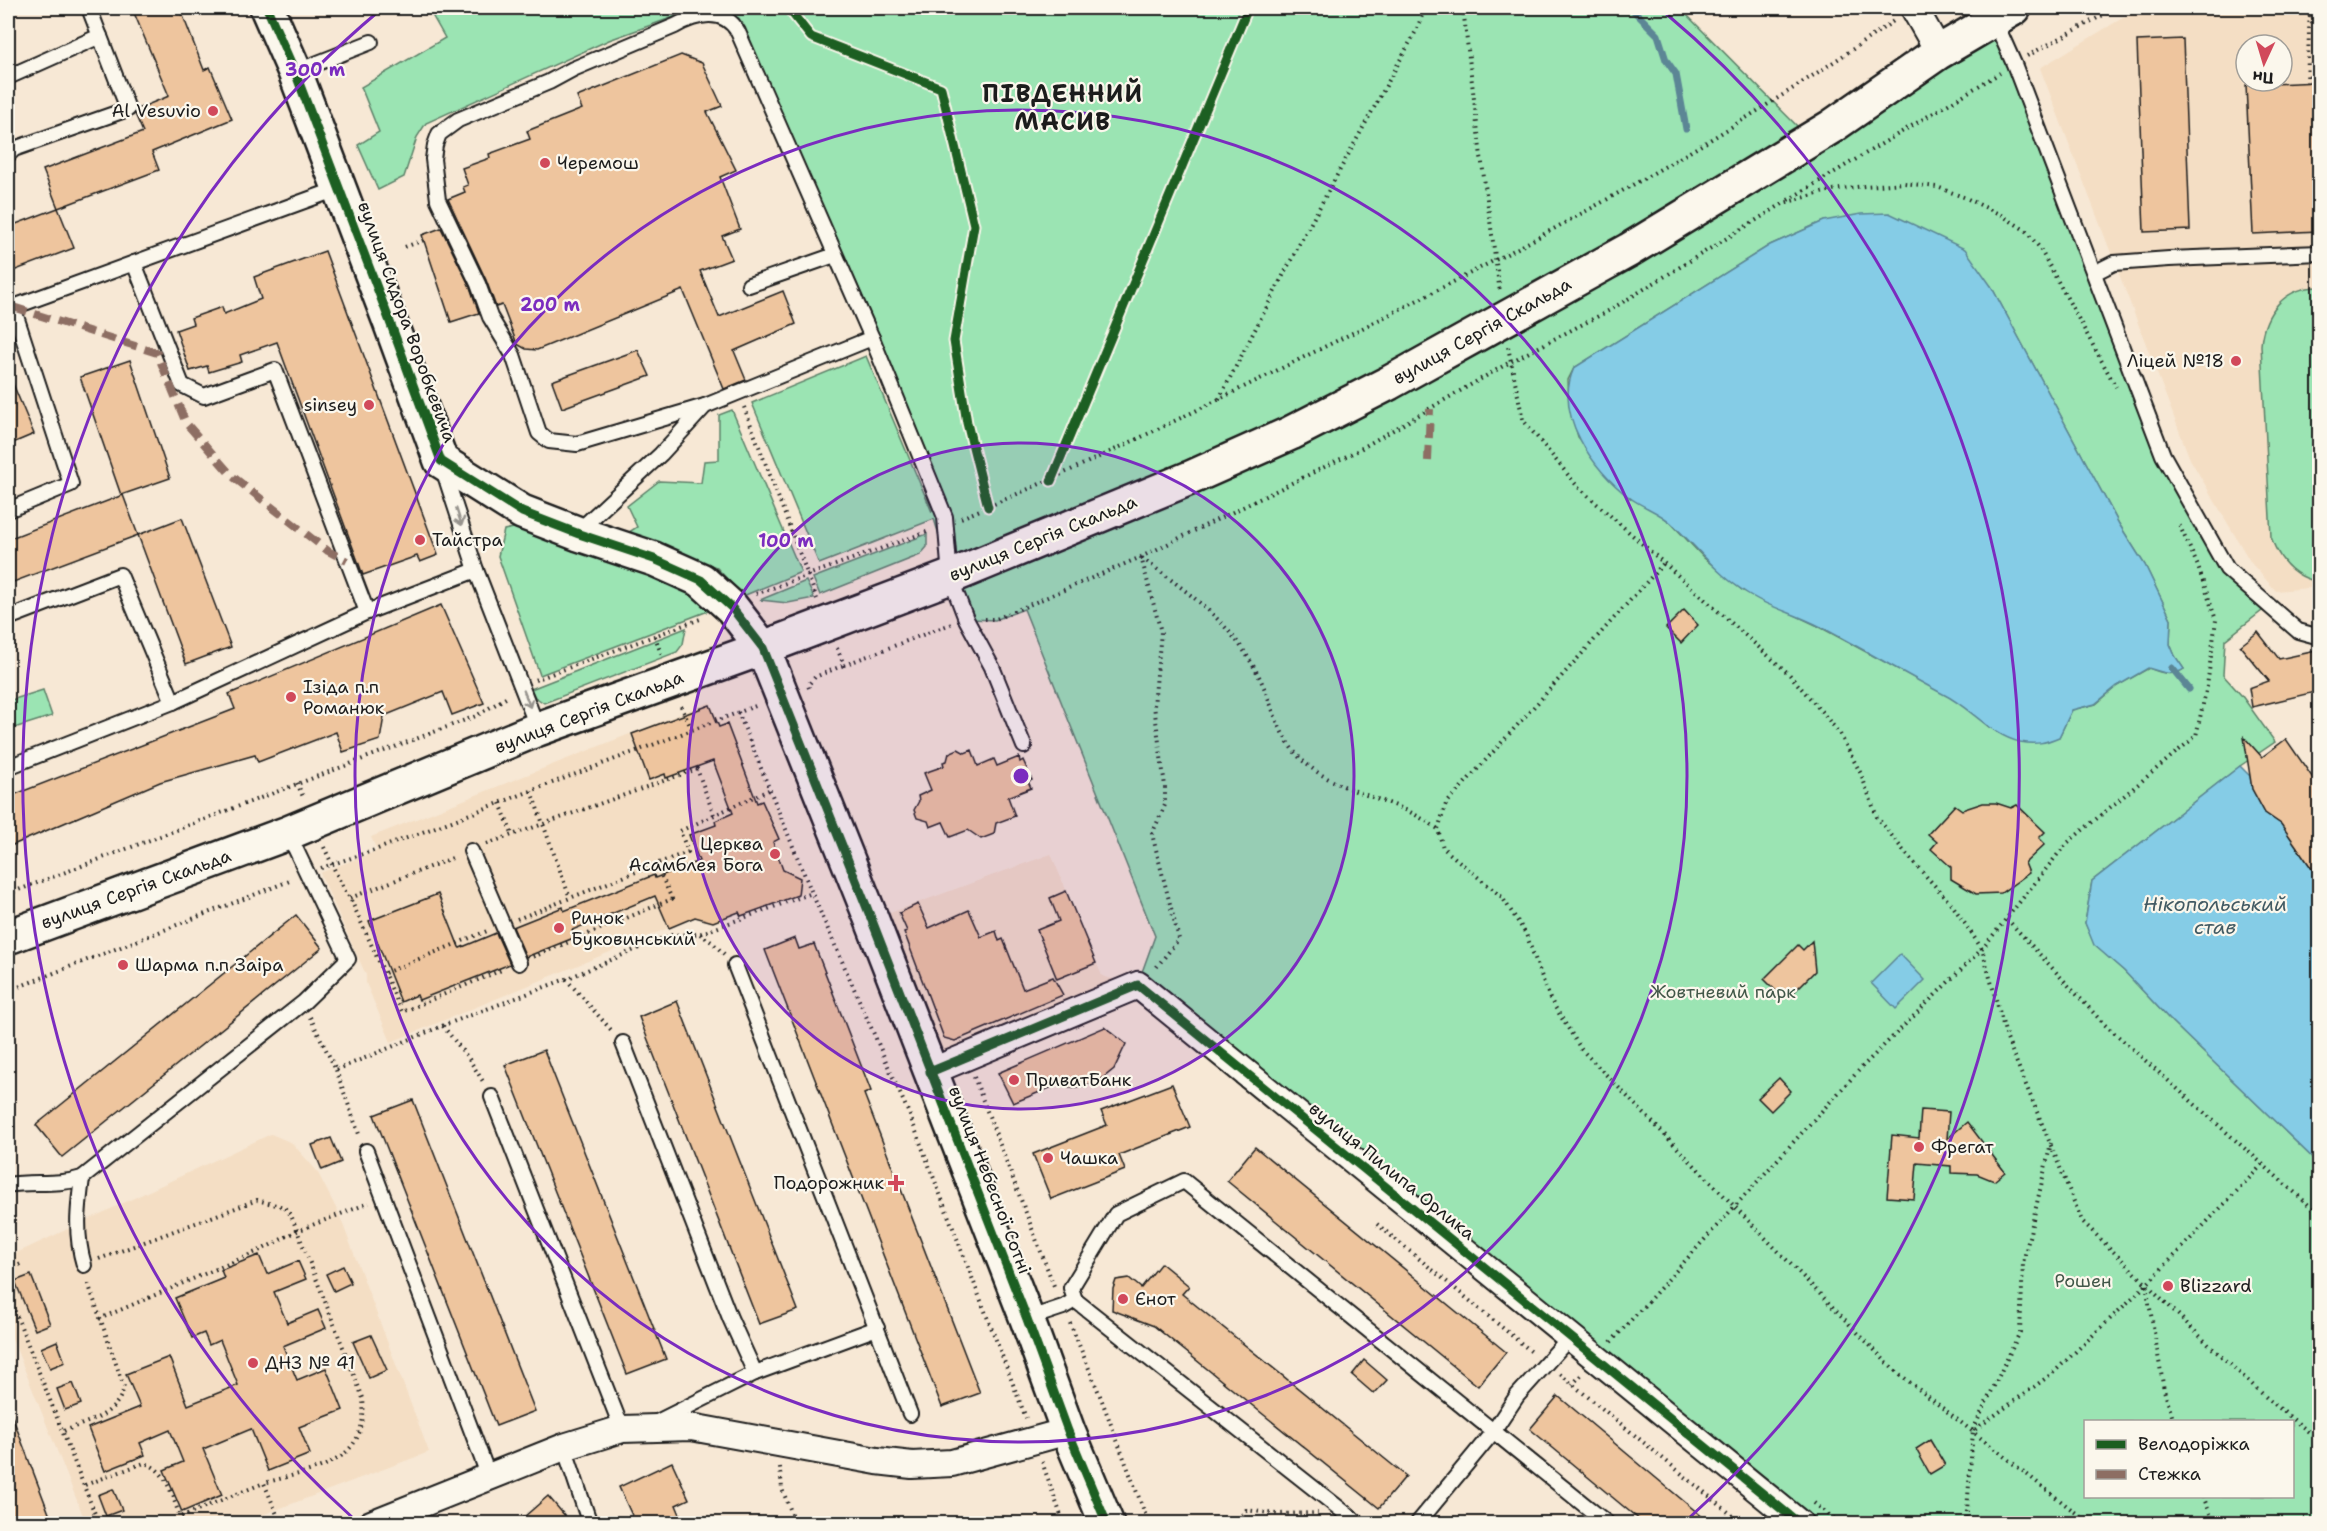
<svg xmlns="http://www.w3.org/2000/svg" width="2327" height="1531" font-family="'Shantell Sans',sans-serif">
  <rect width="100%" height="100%" fill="#f7e8d5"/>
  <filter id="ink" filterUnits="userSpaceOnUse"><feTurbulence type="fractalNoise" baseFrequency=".0167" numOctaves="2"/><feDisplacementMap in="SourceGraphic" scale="12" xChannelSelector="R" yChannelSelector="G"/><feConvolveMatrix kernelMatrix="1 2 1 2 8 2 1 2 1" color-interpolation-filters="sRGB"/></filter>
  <g filter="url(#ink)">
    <g fill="#f4dec4" fill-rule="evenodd">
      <path d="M2139,8H2319V587L2276,591L2251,563L2190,459L2040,68ZM2246,45H2282V81H2246Z"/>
      <polygon points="710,702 719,721 737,714 810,891 741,916 738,912 712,922 695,917 391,1042 366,983 366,975 320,873 377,851 371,837"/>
      <polygon points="1051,854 1102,976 1137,986 929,1074 871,920"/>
      <polygon points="271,1134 292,1143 317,1171 339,1214 429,1452 241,1523 86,1523 8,1328 8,1257"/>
    </g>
    <g fill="#9be4b3" stroke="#5c8068" stroke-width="1.5" fill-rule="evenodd">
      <polygon points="428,8 699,8 609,40 426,123 417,137 404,177 378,190 358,145 379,132 361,87 445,38"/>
      <path d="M705,8H1680L1811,140L1995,21L2161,455L2225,571L2267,607L2225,640L2223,675L2242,696L2275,742L2240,766L2092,881L2085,923L2095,945L2124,971L2172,1022L2319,1164V1523H1793L1137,986L1155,936L1024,609L995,620L969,619L952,577L934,519L819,564L752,403L866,356L932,512L873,320L739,18ZM1824,221L1991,286L2119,524L2145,565L2171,619L2170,644L2175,656L2184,669C2172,677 2161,673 2149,668L2117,686L2096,704L2072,710L2059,737L1989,727L1961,703L1818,626L1742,590L1704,558L1671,523L1655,511L1630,498L1578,437L1569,405L1568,380L1574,368L1770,245ZM2086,1422H2292V1496H2086Z"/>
      <path d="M2319,287L2320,582H2319C2294,577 2279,561 2271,537L2261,345C2264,312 2285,287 2319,287Z"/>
      <polygon points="732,410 801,572 743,596 716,567 626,534 637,527 627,506 659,481 701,483 704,461 719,460 719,415"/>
      <polygon points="523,526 653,570 716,608 540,675 498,556 504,530"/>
      <polygon points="927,534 927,547 920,555 820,595 813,578"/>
      <polygon points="806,581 814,598 788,603 760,600"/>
      <polygon points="686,628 683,644 677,652 544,703 535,697 531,689"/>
      <polygon points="43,690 52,716 8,730 8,701"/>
    </g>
    <g fill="#85cce6" stroke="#5b8695" stroke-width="1.5">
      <path d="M1889,213L1965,249L1991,286L2119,524L2145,565L2171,619L2170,644L2175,656L2184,669C2172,677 2161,672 2148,668L2117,686L2095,704L2072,710L2059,737C2045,743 2036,745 2020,742C1990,735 1970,707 1943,694C1902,672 1861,648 1819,626C1794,613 1764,606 1741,589C1714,571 1695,545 1671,523C1659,512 1642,507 1629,497C1593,470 1553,414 1574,368L1770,245L1824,221L1861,214Z"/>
      <polygon points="2240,766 2250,776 2252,789 2265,813 2281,824 2319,879 2319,1164 2172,1022 2124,971 2094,945 2085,923 2092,881"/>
      <polygon points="1900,954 1925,980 1896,1009 1871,983"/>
    </g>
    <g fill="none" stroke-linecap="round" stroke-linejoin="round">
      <g stroke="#5b8695" stroke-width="7">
        <polyline points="1631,8 1658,35 1666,60 1676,74 1686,129"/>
        <polyline points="2172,668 2189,689"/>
      </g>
    </g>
    <g fill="#eec59e" stroke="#1c1c1c" stroke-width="1.5">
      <polygon points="132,8 180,8 204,70 210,67 232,119 152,152 159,170 58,208 43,170 143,132 135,114 137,109 169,96"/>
      <polygon points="2183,39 2190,230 2144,232 2137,41"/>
      <polygon points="681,55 702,63 722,106 707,112 736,170 720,177 740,229 722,236 732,259 700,271 719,317 783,291 796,324 734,351 746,380 724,389 683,290 537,350 526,349 517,344 502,305 496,307 486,280 448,199 465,192 463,187 468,185 462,168 490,158 489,154 530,139 527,131 582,109 577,97"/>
      <polygon points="2319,82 2319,231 2253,234 2246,85"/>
      <polygon points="58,208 74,248 8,273 8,227"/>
      <polygon points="441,228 470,287 479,313 451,322 422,235"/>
      <polygon points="325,251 438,555 420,562 417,556 363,575 277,342 240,355 242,362 209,372 207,366 190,371 176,330 193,324 191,318 222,307 224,314 261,299 254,277"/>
      <polygon points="638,350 650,376 562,408 552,381"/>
      <polygon points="130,360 170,478 121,495 80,377"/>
      <polygon points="8,372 34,434 8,445"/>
      <polygon points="123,495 138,535 8,584 8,539"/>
      <polygon points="182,518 231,647 186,664 138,535"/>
      <polygon points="441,605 484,703 452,715 443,692 384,716 380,740 343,752 336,732 258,762 255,755 160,782 8,847 8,797 235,709 229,694"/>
      <polygon points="1684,610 1698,625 1681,643 1666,628"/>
      <polygon points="2258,632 2279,659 2316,651 2319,666 2319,691 2252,707 2249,688 2269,681 2240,646"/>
      <polygon points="710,705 719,727 727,724 757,803 762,801 779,839 773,842 783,870 800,878 798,895 741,916 739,912 713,922 695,917 669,928 655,896 572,930 576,937 526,957 513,927 563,907 564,911 654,875 655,878 699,861 689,835 716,825 715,821 733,813 713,761 666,778 665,774 649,780 632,734"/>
      <polygon points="2244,737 2262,757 2286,739 2319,787 2319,879 2281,824 2265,813 2252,789"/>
      <polygon points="958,749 965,753 972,750 978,766 994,759 997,766 1019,757 1020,762 1023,760 1032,780 1028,781 1031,788 1008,797 1015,816 996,823 994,834 981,839 968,830 950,837 943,822 930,827 928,821 917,818 914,810 919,801 918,796 931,790 924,773 944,766 943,762 947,761 949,753"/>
      <polygon points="1983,803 1996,803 2011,808 2017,805 2045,832 2039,838 2045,844 2025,863 2029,873 2001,893 1976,894 1951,879 1951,867 1931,849 1937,842 1928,834 1955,805 1962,810"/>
      <polygon points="1066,891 1096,963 1057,979 1037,930 1059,921 1050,898"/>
      <polygon points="438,894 459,947 460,948 496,933 510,964 419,1000 417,995 401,1002 369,921"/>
      <polygon points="918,904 929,928 969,910 981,937 996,931 999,941 1003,939 1023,989 1053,977 1063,995 955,1041 944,1038 904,932 907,931 899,913"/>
      <polygon points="296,915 322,948 62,1157 36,1125"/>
      <polygon points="795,938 799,949 814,944 871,1091 864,1094 980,1393 942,1407 765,950"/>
      <polygon points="1812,941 1815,971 1791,995 1782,997 1764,979 1798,945 1803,950"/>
      <polygon points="677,1001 798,1310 759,1324 639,1017"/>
      <polygon points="1105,1027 1126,1044 1114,1069 1098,1082 1072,1088 1057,1085 1013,1103 998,1073"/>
      <polygon points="544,1050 666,1359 627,1374 505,1065"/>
      <polygon points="1779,1078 1791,1091 1771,1111 1758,1098"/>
      <polygon points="1172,1084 1190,1127 1119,1155 1125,1170 1051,1199 1033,1154 1107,1125 1101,1111"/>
      <polygon points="413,1100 535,1411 496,1426 374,1115"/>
      <polygon points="1921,1110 1949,1112 1947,1139 1967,1122 2005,1172 1994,1181 1977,1174 1951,1173 1951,1166 1917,1163 1914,1199 1887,1197 1892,1135 1919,1138"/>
      <polygon points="331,1138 341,1162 322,1170 312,1145"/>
      <polygon points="1255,1147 1506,1352 1478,1386 1227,1181"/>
      <polygon points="259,1255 267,1274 298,1261 306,1279 274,1292 287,1323 318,1310 326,1328 283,1346 297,1380 326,1368 343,1410 299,1427 310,1454 268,1471 251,1429 203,1449 222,1495 182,1512 164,1470 183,1462 170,1430 140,1443 145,1455 105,1471 88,1428 140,1407 126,1374 169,1357 188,1405 238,1385 220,1340 209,1345 204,1333 192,1338 175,1298 224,1278 221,1270"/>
      <polygon points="1161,1263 1189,1286 1182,1294 1406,1476 1379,1508 1154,1326 1112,1310 1113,1289 1116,1280 1129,1278 1141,1288"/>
      <polygon points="343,1266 351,1283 334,1291 326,1274"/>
      <polygon points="31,1275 50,1324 35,1330 15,1281"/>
      <polygon points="371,1335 387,1370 369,1378 353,1342"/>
      <polygon points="57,1341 65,1362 50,1368 41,1348"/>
      <polygon points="1364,1360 1387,1380 1374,1394 1352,1375"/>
      <polygon points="73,1383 81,1404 65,1410 57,1389"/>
      <polygon points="1558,1396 1711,1524 1644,1524 1635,1516 1530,1429"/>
      <polygon points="8,1408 9,1408 53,1524 8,1524"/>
      <polygon points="1930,1440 1945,1465 1930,1474 1916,1449"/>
      <polygon points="672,1462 689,1499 676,1505 684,1524 636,1524 619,1487"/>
      <polygon points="113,1489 122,1510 106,1516 98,1495"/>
      <polygon points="548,1496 572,1524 516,1524"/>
    </g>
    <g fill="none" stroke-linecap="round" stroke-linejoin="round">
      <g stroke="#1c1c1c" stroke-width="18">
        <g id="service">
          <polyline points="1994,19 2014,64 2163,455 2227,569 2298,631 2320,637"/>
          <polyline points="295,72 371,42"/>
          <polyline points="8,77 100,36"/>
          <polyline points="8,155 14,149 128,109 89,8"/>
          <polyline points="134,263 182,385 204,396 275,370 367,612"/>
          <polyline points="2094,273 2114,263 2169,259 2320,253"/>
          <polyline points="749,285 835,255"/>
          <polyline points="8,309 340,188"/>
          <path d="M705,406L577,444L549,441L539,433L513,355L490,317L478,284L438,200L433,159L435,145L439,134L458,120L549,82L573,69L675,26C696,14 724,7 738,32L872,338"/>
          <polyline points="443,469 476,570 538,729"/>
          <polyline points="8,510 71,484 13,307"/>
          <polyline points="579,534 588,522 661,454 705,406 872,338 945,517 950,577 966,619 992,667 1024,746"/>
          <polyline points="8,618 120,575 173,702"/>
          <polyline points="8,767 173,702 367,612 476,570"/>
          <polyline points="471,851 519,963"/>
          <polyline points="735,965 910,1414"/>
          <polyline points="623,1043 730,1318 755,1373"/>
          <polyline points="492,1097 622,1429"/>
          <polyline points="366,1151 489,1477"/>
          <path d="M82,1178C78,1209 75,1235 84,1265"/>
          <path d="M8,1185C33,1181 57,1186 82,1178L304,1002L348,959L288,833"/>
          <polyline points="1075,1300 1359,1524"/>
          <polyline points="1027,1319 1063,1307 1075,1300 1071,1288 1116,1214 1184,1181 1608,1524"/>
          <polyline points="657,1422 755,1373 877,1328"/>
          <polyline points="564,1447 590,1524"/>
          <polyline points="1417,1524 1493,1432 1517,1396 1569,1338"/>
        </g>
      </g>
      <g stroke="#1c1c1c" stroke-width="30">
        <g id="minor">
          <polyline points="1914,8 1939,52"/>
          <polyline points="930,1072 1138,985 1800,1524"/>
          <polyline points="371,1524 564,1447 622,1429 691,1427 877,1461 912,1465 952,1463 1068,1431"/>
        </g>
      </g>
      <g stroke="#1c1c1c" stroke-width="38">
        <polyline id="tertiary" points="267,8 295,72 390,322 441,461 522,512 579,534 654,559 701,580 732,608 763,648 871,918 1027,1319 1068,1431 1107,1524"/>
      </g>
      <g stroke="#1c1c1c" stroke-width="38">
        <polyline id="secondary" points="8,937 288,833 538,729 763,648 950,577 1190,478 1291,433 1389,383 1629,250 1831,127 1939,52 2014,8"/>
      </g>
      <g stroke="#1c1c1c" stroke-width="4" stroke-dasharray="1.5 4.5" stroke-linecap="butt">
        <polyline points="1463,8 1480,149 1500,292"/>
        <polyline points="2027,56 2116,8"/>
        <polyline points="2307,83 2310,8"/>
        <polyline points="1788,200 2000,73"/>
        <polyline points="405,247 424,240"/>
        <polyline points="1508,347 1523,420 1578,487 1789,674 1822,712 1840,734 1861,774 1877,817 1907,855 1953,906 1982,949 2007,1039 2082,1221 2209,1345 2268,1399 2320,1441"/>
        <polyline points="1219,399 1301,241 1416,31 1425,8"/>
        <polyline points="744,407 817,599"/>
        <polyline points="1051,480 1248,8"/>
        <path d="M961,518C1079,469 1194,412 1308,355C1511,255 1710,150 1895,20"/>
        <polyline points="1141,557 1161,632 1154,706 1165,786 1165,805 1152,834 1179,939 1155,969"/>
        <path d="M1142,558C1187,592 1227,618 1255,669C1272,698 1275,733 1300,758C1330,788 1374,795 1410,812C1420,817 1429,823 1438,829"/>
        <polyline points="1663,564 1446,804 1438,829 1443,848 1502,897 1526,934 1550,999 1581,1049 1893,1369 2090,1524"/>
        <polyline points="756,594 929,531"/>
        <polyline points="985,619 996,619 1141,557 1355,452 1510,362 1610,310 1784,203 1832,190 1865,186 1904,183 1937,187 1966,198 2003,216 2025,230 2039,247 2116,387"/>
        <polyline points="655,636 662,657"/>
        <polyline points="837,648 844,665 951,624"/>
        <polyline points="535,680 703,618"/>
        <polyline points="809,688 808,685 815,677 844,665"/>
        <polyline points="681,706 692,730"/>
        <polyline points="738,712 812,893 910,1116 1026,1418"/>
        <polyline points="297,783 304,799"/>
        <polyline points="531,791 570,898"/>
        <polyline points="500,803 512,834"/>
        <polyline points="487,844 697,769 714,815"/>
        <polyline points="324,847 343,888 350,898 402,1012 504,969"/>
        <polyline points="321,868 375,850 758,705"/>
        <polyline points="8,894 476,716 509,696"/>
        <polyline points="350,898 455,857"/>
        <polyline points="517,919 656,864"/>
        <polyline points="2007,919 2103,1023 2320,1215"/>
        <polyline points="700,934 713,943 724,954"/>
        <polyline points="533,957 672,899 656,864 688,852 680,831 771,789"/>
        <polyline points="385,973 487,931"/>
        <polyline points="566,979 612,1031"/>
        <polyline points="8,991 292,880"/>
        <polyline points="310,1017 336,1070 442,1026 566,979 670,935 699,934 812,893"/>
        <polyline points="443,1026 469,1059 484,1083"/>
        <polyline points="336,1070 360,1137"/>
        <polyline points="974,1077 1054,1286"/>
        <polyline points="1377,1224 1533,1353"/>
        <path d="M99,1259L257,1200L284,1207L291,1215L363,1398C369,1465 314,1469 264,1483L281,1524"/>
        <polyline points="8,1270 21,1264"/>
        <polyline points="2146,1285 2164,1390 2174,1422"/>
        <polyline points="8,1294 99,1524"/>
        <polyline points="99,1319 263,1249 297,1231 369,1203"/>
        <polyline points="1070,1323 1099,1393 1149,1524"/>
        <polyline points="1611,1342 1862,1067 1982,949 2066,844 2196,736 2207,686 2216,620 2197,564 2178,522"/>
        <polyline points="1560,1374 1743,1524"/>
        <polyline points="1572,1385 1582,1374"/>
        <polyline points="1973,1430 2020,1332 2023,1263 2051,1143"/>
        <path d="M64,1431C88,1421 117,1416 124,1387L87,1280"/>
        <polyline points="1042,1462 1064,1524"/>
        <polyline points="780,1467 782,1489 796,1524"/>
        <path d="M85,1485L144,1463C167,1469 172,1496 180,1517L264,1483"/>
        <polyline points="2203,1496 2214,1524"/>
        <polyline points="1814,1503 1841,1524"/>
        <polyline points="1234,1524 1246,1510 1277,1514 1318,1513"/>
        <polyline points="1966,1524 1973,1431 2053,1373 2146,1285 2262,1165"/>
      </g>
      <use href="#service" stroke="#fbf7ec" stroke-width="14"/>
      <use href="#minor" stroke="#fbf7ec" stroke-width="26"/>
      <use href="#tertiary" stroke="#fbf7ec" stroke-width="33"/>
      <use href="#secondary" stroke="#fbf7ec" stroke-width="33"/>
      <g stroke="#8d6e63" stroke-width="8" stroke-dasharray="15 8" stroke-linecap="butt">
        <polyline points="13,307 157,353 186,423 232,476 328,551 347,561"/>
        <polyline points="1428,461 1430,409"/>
      </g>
      <g stroke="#fbf7ec" stroke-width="13">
        <g id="cycleway">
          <polyline points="267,8 295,72 390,322 441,461 522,512 579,534 654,559 701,580 732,608 763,648 871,918 1027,1319 1068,1431 1107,1524"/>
          <polyline points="788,8 811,37 941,88 974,225 954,341 967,423 988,507"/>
          <polyline points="1051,481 1248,8"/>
          <polyline points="930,1072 1138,985 1800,1524"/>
        </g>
      </g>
      <use href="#cycleway" stroke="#1b5e20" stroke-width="9"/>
    </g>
    <defs><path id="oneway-shaft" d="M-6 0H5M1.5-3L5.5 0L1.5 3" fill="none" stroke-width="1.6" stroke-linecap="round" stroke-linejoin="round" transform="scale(1.5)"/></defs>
    <g stroke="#97948e">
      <use href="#oneway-shaft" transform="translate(459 517) rotate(72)"/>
      <use href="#oneway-shaft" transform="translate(527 699) rotate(69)"/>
    </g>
  </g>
  <circle cx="1021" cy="776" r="333" fill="#7b2cbf" fill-opacity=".12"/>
  <g fill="none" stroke="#7b2cbf" stroke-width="3">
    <circle cx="1021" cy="776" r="333"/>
    <circle cx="1021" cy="776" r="666"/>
    <path d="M353 1518A999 999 0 0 1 379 11M1663 11A999 999 0 0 1 1689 1518"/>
  </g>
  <g fill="#d1495b" stroke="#fbf7ec" stroke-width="2">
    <circle cx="213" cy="111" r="6"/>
    <circle cx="545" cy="163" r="6"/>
    <circle cx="2236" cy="361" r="6"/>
    <circle cx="369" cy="405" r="6"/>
    <circle cx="420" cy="540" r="6"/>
    <circle cx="291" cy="697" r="6"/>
    <circle cx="775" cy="854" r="6"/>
    <circle cx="559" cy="928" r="6"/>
    <circle cx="123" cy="965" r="6"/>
    <circle cx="1014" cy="1080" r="6"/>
    <circle cx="1919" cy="1147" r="6"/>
    <circle cx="1048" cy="1158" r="6"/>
    <path d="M893 1174h6v6h6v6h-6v6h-6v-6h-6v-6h6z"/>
    <circle cx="2168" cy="1286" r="6"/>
    <circle cx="1123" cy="1299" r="6"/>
    <circle cx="253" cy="1363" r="6"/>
  </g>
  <g text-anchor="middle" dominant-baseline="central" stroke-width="4.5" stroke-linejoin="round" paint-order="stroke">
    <g font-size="18" fill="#1c1c1c" stroke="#fbf7ec" text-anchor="start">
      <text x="201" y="111" text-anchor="end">Al Vesuvio</text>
      <text x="557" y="163">Черемош</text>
      <text x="2224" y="361" text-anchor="end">Ліцей №18</text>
      <text x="357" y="405" text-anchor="end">sinsey</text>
      <text x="432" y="540">Тайстра</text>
      <text x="303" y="687">Ізіда п.п<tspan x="303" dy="21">Романюк</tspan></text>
      <text x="763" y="844" text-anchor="end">Церква<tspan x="763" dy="21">Асамблея Бога</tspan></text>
      <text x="571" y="918">Ринок<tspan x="571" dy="21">Буковинський</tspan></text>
      <text x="135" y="965">Шарма п.п Заіра</text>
      <text x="1026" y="1080">ПриватБанк</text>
      <text x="1931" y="1147">Фрегат</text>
      <text x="1060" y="1158">Чашка</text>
      <text x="884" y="1183" text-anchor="end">Подорожник</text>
      <text x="2180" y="1286">Blizzard</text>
      <text x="1135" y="1299">Єнот</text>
      <text x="265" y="1363">ДНЗ № 41</text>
    </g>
    <g font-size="18" fill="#1c1c1c" stroke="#fbf7ec">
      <text transform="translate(407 322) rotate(70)">вулиця Сидора Воробкевича</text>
      <text transform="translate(1482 331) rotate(-29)">вулиця Сергія Скальда</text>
      <text transform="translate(1043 538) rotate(-22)">вулиця Сергія Скальда</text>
      <text transform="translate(589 712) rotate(-21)">вулиця Сергія Скальда</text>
      <text transform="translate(136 889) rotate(-20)">вулиця Сергія Скальда</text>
      <text transform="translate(1392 1171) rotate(39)">вулиця Пилипа Орлика</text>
      <text transform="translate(990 1180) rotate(69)">вулиця Небесної Сотні</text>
    </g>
    <g font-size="18" fill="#425849" stroke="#fbf7ec">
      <text x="1723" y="992">Жовтневий парк</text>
      <text x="2083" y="1281">Рошен</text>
    </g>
    <g font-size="20" font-style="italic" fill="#415a63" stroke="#fbf7ec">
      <text x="2215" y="904">Нікопольський<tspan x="2215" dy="23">став</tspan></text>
    </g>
    <g font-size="24" font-weight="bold" letter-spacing="1.5" fill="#1c1c1c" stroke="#fbf7ec">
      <text x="1063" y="94">ПІВДЕННИЙ<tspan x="1063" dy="28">МАСИВ</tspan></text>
    </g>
  </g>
  <circle cx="1021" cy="776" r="9" fill="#7b2cbf" stroke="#fbf7ec" stroke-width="3"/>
  <g font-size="18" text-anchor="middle" font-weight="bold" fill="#7b2cbf" stroke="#fbf7ec" stroke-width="4.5" stroke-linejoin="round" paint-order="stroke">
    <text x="315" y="76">300 m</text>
    <text x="550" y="311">200 m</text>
    <text x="786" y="547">100 m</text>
  </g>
  <rect width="2327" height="1531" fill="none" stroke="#fbf7ec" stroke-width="30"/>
  <rect x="15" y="15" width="2297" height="1501" fill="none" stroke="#1c1c1c" stroke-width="2" filter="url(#ink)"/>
  <rect x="2084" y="1420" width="210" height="78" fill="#fbf7ec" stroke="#a29f99" stroke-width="1.5"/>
  <rect x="2096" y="1440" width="30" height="9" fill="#1b5e20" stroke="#a29f99" stroke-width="1.5"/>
  <text x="2138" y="1450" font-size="18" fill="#1c1c1c">Велодоріжка</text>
  <rect x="2096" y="1470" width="30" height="9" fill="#8d6e63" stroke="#a29f99" stroke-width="1.5"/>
  <text x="2138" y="1480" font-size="18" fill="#1c1c1c">Стежка</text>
  <g transform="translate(2264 63) rotate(184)"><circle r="28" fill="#fbf7ec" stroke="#a29f99" stroke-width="1.5"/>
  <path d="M0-4.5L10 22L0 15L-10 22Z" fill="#d1495b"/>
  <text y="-9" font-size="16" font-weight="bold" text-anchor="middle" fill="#1c1c1c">Пн</text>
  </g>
</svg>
